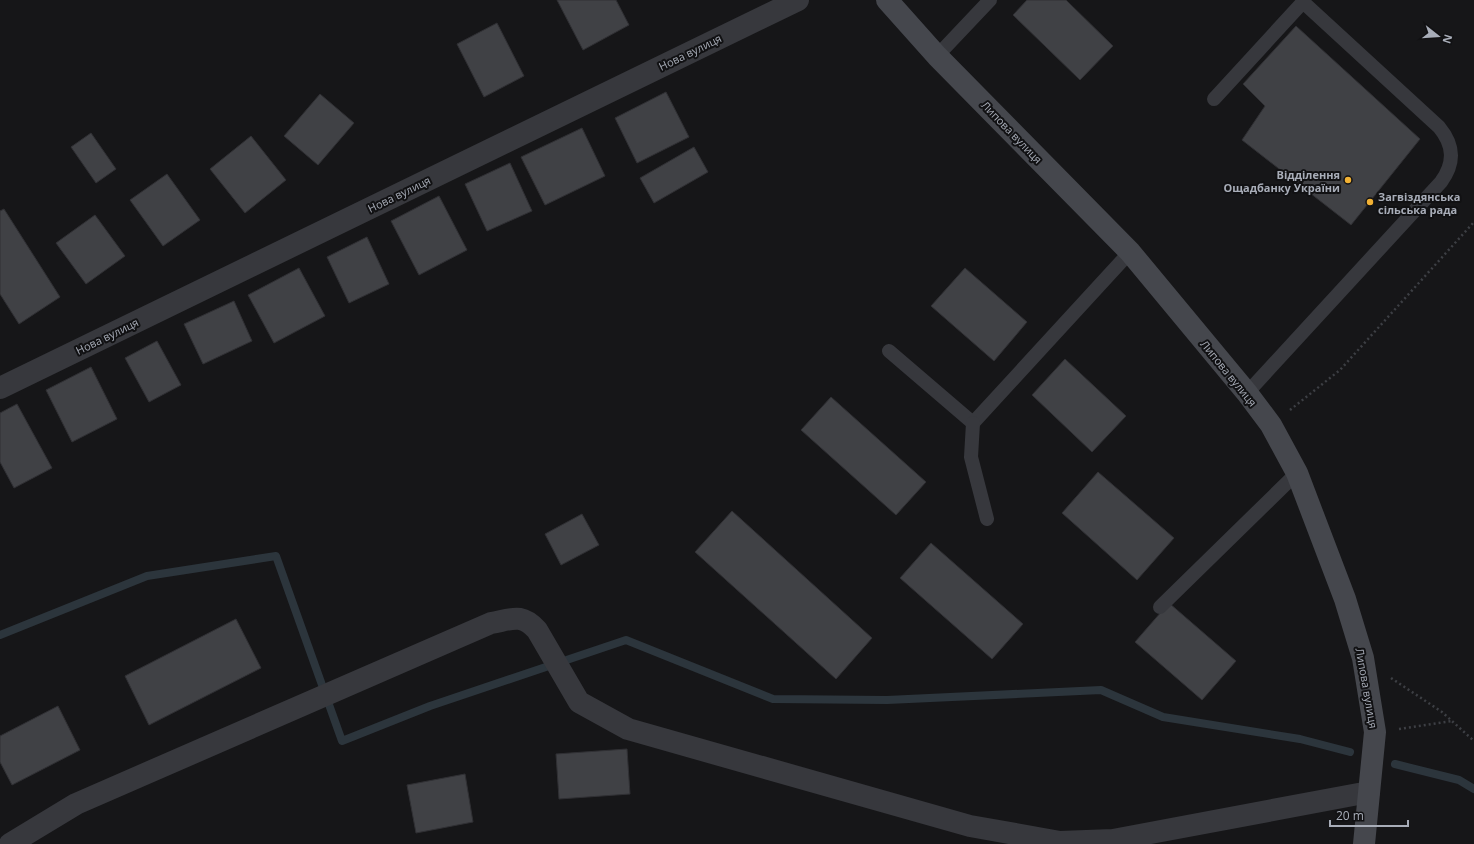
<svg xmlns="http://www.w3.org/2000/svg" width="1474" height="844" font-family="'Open Sans',sans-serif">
  <rect width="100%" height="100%" fill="#161618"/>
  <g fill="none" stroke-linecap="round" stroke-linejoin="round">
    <g stroke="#2c353c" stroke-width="8">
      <polyline points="0,635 147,576 276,556 342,741 430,706 626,640 773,699 887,700 1101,690 1163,717 1300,739 1350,752"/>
      <polyline points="1395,764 1459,780 1474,789"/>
    </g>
  </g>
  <g fill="#404145" stroke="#303034">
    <polygon points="557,0 616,0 629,25 583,50"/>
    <polygon points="1027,0 1066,0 1113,46 1080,80 1013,15"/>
    <polygon points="497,23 524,76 484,97 457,44"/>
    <polygon points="1296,26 1420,139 1351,225 1242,140 1265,106 1243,84"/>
    <polygon points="666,92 689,137 637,163 615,118"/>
    <polygon points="320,94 354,123 318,165 284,136"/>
    <polygon points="582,128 605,176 545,205 521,157"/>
    <polygon points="91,133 116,169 96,183 71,147"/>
    <polygon points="251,136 286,180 245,213 210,169"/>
    <polygon points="694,147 708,172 654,203 640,178"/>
    <polygon points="510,163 532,211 487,231 465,184"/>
    <polygon points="167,174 200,220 163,246 130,200"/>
    <polygon points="439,196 467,250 419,275 391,221"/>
    <polygon points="4,209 60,297 19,324 0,294 0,211"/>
    <polygon points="95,215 125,256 86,284 56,243"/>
    <polygon points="367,237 389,284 349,303 327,257"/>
    <polygon points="299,268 325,316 274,343 248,295"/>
    <polygon points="965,268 1027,322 994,361 931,306"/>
    <polygon points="234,301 252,341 203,364 184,324"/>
    <polygon points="157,341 181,385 149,402 125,358"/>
    <polygon points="1065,359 1126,416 1092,452 1032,395"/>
    <polygon points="91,367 117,419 72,442 46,390"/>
    <polygon points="831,397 926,482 896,515 801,430"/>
    <polygon points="17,404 52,468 14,488 0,462 0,413"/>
    <polygon points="1098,472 1174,538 1137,580 1062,513"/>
    <polygon points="732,511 872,638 836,679 695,552"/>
    <polygon points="582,514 599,545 561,565 545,534"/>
    <polygon points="931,543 1023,624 992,659 900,578"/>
    <polygon points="1169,603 1236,661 1202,700 1135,642"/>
    <polygon points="236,619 261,668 149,725 125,676"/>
    <polygon points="58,706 80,750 12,785 0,762 0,736"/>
    <polygon points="627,749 630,794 559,799 556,754"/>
    <polygon points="465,774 473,822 416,833 407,785"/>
  </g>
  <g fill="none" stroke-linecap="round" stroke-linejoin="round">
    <g stroke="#3d3f44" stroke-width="2.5" stroke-dasharray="2 3" stroke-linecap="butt">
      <polyline points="1290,410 1340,370 1474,222"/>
      <polyline points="1391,678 1442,712 1474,741"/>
      <polyline points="1399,729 1452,721"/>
    </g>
    <g stroke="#37383d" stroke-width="14">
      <polyline points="937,56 990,0"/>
      <path d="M1214,99L1303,2L1439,127C1454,145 1455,163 1441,182L1247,393"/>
      <polyline points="889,351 973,423 1130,252"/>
      <polyline points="973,423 971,457 987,519"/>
      <polyline points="1160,607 1297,473"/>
    </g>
    <g stroke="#37383d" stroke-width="22">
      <polyline points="0,388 798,0"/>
      <path d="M10,844L76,804L491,623C513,619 521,613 537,630L579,702L628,729L970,826L1060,842L1113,840L1369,792"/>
    </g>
    <polyline stroke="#45474d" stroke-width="22" points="887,0 937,56 1130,252 1247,393 1271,425 1297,473 1345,599 1363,658 1375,732 1364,844"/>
  </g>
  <g fill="#f2b134" stroke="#111113" stroke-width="1.5">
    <circle cx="1348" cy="180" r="4"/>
    <circle cx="1370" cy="202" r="4"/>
  </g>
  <g text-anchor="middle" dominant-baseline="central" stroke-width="4" stroke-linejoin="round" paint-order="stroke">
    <g font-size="11" fill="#a8adb8" stroke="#111113">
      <text transform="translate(690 52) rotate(-26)">Нова вулиця</text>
      <text transform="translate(1012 132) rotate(46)">Липова вулиця</text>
      <text transform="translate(399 194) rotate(-26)">Нова вулиця</text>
      <text transform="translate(107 336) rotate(-26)">Нова вулиця</text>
      <text transform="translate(1229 373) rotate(51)">Липова вулиця</text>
      <text transform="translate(1367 688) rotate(80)">Липова вулиця</text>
    </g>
    <g font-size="11" font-weight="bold" fill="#a8adb8" stroke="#111113" text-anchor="end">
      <text x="1340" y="174">Відділення<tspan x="1340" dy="13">Ощадбанку України</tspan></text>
      <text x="1378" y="196" text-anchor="start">Загвіздянська<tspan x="1378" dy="13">сільська рада</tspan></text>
    </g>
  </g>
  <g transform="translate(1438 36) rotate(107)" stroke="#111113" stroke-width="3" paint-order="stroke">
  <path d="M0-3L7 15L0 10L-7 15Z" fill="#a8adb8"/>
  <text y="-6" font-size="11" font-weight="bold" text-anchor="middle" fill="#a8adb8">N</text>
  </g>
  <path d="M1330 820v6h78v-6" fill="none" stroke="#a8adb8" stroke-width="2"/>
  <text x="1336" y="820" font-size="12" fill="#a8adb8" stroke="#111113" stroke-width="3" paint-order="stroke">20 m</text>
</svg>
